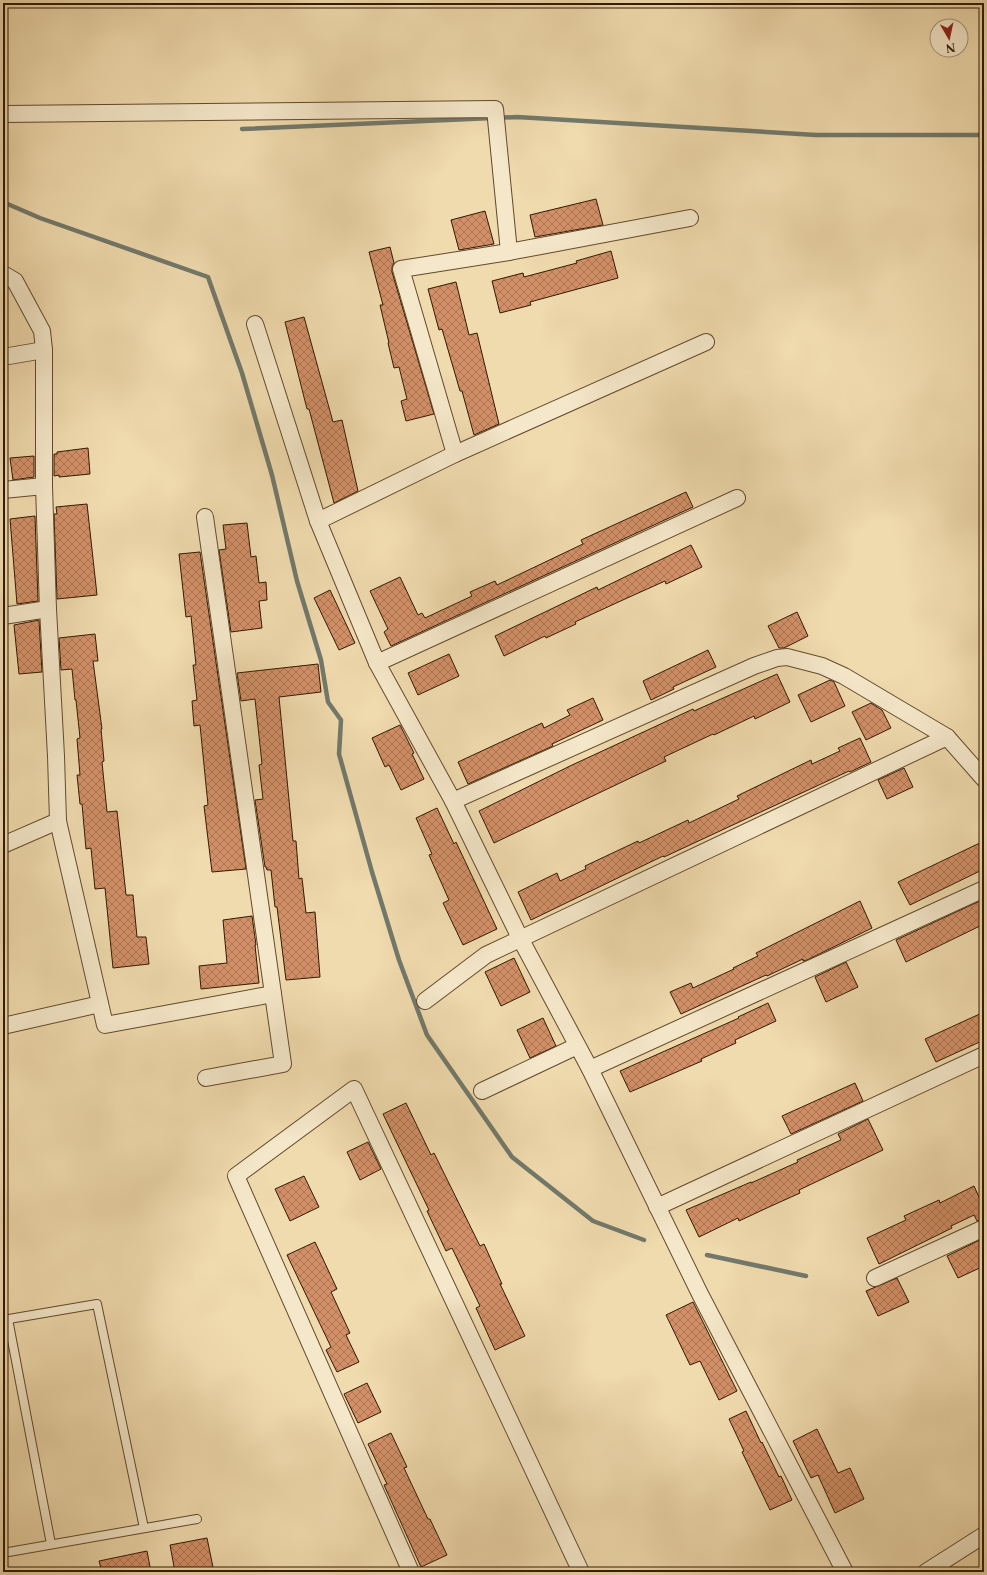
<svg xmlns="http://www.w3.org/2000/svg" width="987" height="1575" font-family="'Libre Caslon Text',serif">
  <defs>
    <pattern id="building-cross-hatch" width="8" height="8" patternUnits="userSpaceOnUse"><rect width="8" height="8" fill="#d39068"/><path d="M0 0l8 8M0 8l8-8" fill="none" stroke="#ac7553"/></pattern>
  </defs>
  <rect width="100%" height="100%" fill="#f0dbae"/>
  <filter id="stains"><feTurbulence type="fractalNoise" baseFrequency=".005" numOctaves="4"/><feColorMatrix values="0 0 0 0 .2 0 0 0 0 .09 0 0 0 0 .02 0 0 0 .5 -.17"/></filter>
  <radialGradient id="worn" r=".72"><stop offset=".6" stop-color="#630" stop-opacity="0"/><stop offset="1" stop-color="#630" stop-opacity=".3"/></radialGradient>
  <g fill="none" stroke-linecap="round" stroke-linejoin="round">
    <g stroke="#72796b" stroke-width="4.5">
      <polyline points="242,129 517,117 816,135 984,135"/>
      <polyline points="3,202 40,218 208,277 242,373 272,475 297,581 321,660 328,702 341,720 339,754 372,872 399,960 427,1035 512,1157 593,1221 644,1240"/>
      <polyline points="707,1255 806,1276"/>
    </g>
  </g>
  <g fill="url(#building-cross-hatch)" stroke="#321900">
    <polygon points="596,199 603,225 535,237 530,215"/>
    <polygon points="485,211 494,244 459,250 451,220"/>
    <polygon points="390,247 394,263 392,267 392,272 434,414 406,421 401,401 407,399 399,367 394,368 388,343 389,343 380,305 383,305 369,252"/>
    <polygon points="611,251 618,278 530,302 531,305 500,313 492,281 523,273 524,277 577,263 576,261"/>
    <polygon points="456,282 469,335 477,333 499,424 474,435 462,391 460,391 442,329 439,330 428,289"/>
    <polygon points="304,317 333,422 342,420 358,491 334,503 309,409 307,409 285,322"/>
    <polygon points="88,448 90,474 59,477 59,475 54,476 54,454 57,454 57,452"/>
    <polygon points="34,456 34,477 13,480 10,458"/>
    <polygon points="686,492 693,507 391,646 384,632 388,629 370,591 400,577 418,615 422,613 425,618 472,596 470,592 495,581 497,585 583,544 581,540"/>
    <polygon points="87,504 97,595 57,599 54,514 57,514 56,507"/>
    <polygon points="35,516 38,601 17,604 10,519"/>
    <polygon points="247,523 251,557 256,556 259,583 266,582 267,600 259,601 262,628 231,632 219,550 226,549 223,525"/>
    <polygon points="691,545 702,567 666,584 665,581 625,599 575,622 576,624 546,638 545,636 504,656 495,636 597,587 598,590"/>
    <polygon points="200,552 246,869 212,872 204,806 208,805 200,725 194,726 192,701 197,700 193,665 196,665 191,616 186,617 179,554"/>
    <polygon points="330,590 355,643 339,650 314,598"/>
    <polygon points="797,612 808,636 784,648 779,648 768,626"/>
    <polygon points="39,620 42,672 19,674 14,625"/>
    <polygon points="95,634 98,661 93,661 102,729 101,729 104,761 102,762 107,812 117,811 126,895 133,895 137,937 146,937 149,964 113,968 105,888 95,889 91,848 86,849 82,804 80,804 77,775 80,775 77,739 80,738 76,700 75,700 72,669 61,670 59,638"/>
    <polygon points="708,650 716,667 673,687 674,689 651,700 643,681"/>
    <polygon points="449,654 459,676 418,695 408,673"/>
    <polygon points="318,664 321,692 279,697 293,841 296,841 299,879 302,878 306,913 315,912 320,977 286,980 277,907 275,907 271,870 267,870 266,867 265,867 255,800 263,799 259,765 262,764 255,699 241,701 237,673"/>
    <polygon points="777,674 790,702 755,719 754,716 714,735 713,734 664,757 666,761 494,843 479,811 570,766 693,709 694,711"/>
    <polygon points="830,680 834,682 845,706 811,722 798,695"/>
    <polygon points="593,698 603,720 552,744 553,746 468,784 458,762 542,723 544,728 570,715 567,710"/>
    <polygon points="871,703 882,710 891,728 866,740 852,712"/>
    <polygon points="400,725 414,753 412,754 424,779 401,790 389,765 385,767 372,738"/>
    <polygon points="860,738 871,762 850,772 849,771 664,857 663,856 531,920 518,892 557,873 560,881 586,869 585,866 638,841 639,843 688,820 689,823 739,799 737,796 811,760 812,764 840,751 838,748"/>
    <polygon points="904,768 913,787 887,799 878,780"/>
    <polygon points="437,808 454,844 456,842 497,929 463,945 443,903 449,900 429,855 432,854 416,818"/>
    <polygon points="984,841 984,869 910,905 898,882"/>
    <polygon points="984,899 984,924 906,962 896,940"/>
    <polygon points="860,901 872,928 807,960 803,961 803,959 767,976 766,975 681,1014 670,992 691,983 693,988 734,969 733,968 758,956 756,953"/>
    <polygon points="252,916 256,945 255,945 259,983 201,989 199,966 227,963 223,920"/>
    <polygon points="514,958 530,992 501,1006 485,972"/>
    <polygon points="846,962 858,987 826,1002 815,977"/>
    <polygon points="768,1003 776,1021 735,1040 736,1043 701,1059 702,1061 630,1092 620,1071 739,1018 738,1017"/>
    <polygon points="984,1012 984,1040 936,1062 925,1039"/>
    <polygon points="543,1018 556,1046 530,1058 517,1030"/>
    <polygon points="855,1083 863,1101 791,1134 782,1116"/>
    <polygon points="406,1103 431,1155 434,1153 480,1246 484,1244 502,1284 500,1284 525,1336 495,1350 476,1308 480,1306 452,1248 446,1251 427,1211 429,1210 383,1114"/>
    <polygon points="868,1119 883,1150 799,1190 800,1193 769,1207 739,1221 738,1218 699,1237 686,1210 751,1182 751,1183 798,1162 797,1160 841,1140 838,1134"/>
    <polygon points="368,1142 381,1169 360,1180 347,1152"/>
    <polygon points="304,1176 319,1207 290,1221 275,1189"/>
    <polygon points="974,1186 984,1208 984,1219 977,1221 974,1215 951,1226 952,1228 879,1264 867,1238 906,1220 904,1216 939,1200 940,1203"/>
    <polygon points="984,1238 984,1266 958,1278 947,1256"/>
    <polygon points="315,1242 337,1289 331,1292 350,1333 346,1335 359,1362 337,1372 326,1350 331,1347 287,1255"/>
    <polygon points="897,1278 909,1302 878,1316 866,1291"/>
    <polygon points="693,1302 737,1391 719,1400 700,1361 690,1365 666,1315"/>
    <polygon points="367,1383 381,1412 358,1423 344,1394"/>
    <polygon points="746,1411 761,1443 762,1442 779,1477 781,1476 792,1500 770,1510 742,1452 744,1451 729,1419"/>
    <polygon points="817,1429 838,1473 850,1468 864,1499 835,1513 818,1475 811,1478 793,1441"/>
    <polygon points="391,1433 407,1467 404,1468 428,1519 430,1519 447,1555 421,1567 384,1485 387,1484 368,1444"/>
    <polygon points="207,1538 214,1572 175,1572 170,1545"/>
    <polygon points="147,1551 151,1572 102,1572 99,1561"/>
  </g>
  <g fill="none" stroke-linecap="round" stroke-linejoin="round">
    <g stroke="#624a2c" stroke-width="10">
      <g id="lane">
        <polyline points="8,1319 51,1544"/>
        <polyline points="3,1320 97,1304 144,1528"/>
        <polyline points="3,1553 197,1519"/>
      </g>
    </g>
    <g stroke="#624a2c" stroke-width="18">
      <g id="street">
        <polyline points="3,114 495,109 509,252"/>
        <polyline points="3,274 15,281 42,331 44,350 44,486 48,609 56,756 58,821 105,1025 273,994"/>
        <polyline points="255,324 318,521 377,663 453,801 520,938 590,1069 700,1294 845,1572"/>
        <polyline points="3,357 44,350"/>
        <polyline points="455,454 401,269 509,252 690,218"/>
        <polyline points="3,490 44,486"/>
        <polyline points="205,517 283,1064 206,1078"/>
        <polyline points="318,521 455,454 706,342"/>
        <polyline points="3,616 48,609"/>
        <polyline points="377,663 737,498"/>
        <polyline points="453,801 754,666 777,658 787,657 822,666 844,676 947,737 984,779"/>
        <polyline points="3,845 58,821"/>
        <polyline points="425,1001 486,955 947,737"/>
        <polyline points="3,1026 100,1004"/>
        <polyline points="590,1069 984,889"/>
        <polyline points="482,1091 577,1046"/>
        <polyline points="657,1207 984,1055"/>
        <polyline points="875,1278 984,1228"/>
        <polyline points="411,1572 236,1176 354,1089 581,1572"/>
        <polyline points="926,1572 984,1535"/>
      </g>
    </g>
    <use href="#lane" stroke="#f5e8ca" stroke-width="8"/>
    <use href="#street" stroke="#f5e8ca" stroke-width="16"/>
  </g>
  <rect width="987" height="1575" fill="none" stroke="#f0dbae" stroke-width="16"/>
  <rect x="4" y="4" width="979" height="1567" fill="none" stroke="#321900" stroke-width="2"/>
  <rect x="8" y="8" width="971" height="1559" fill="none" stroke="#321900"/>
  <g transform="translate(949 38) rotate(171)"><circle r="19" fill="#f5e8ca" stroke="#a79579"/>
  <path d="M0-3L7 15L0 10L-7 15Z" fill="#8f2418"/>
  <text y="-6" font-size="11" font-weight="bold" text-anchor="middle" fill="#321900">N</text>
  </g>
  <rect width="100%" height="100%" filter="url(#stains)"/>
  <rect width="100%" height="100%" fill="url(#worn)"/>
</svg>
